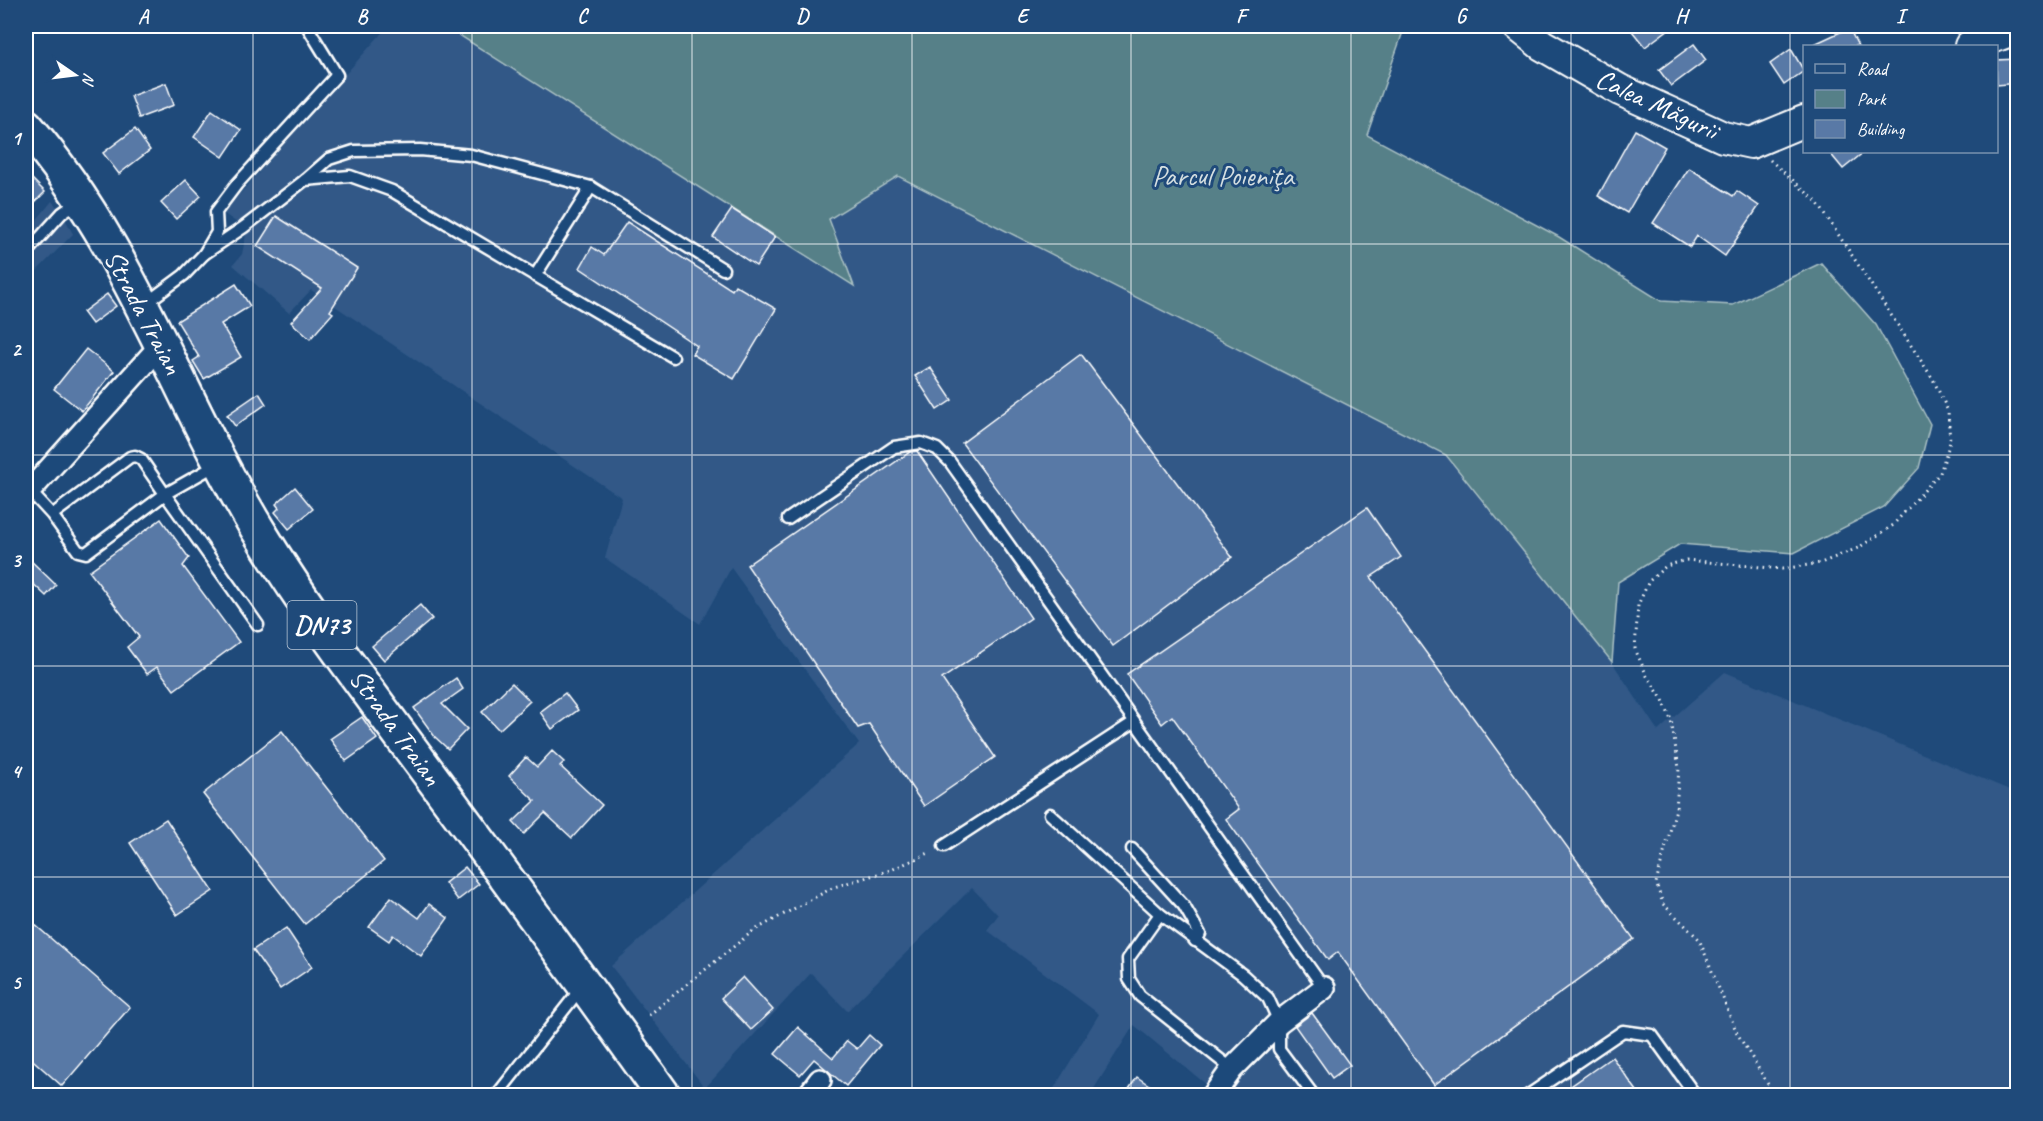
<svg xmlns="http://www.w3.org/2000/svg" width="2043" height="1121" font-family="Caveat,sans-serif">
  <rect width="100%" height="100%" fill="#1f4a7a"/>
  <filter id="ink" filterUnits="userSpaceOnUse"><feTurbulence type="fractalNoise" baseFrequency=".0167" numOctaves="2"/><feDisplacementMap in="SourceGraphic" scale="12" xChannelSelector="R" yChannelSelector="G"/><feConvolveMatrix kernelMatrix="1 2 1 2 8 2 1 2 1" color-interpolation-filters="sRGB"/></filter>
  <g filter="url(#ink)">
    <g fill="#305887">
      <polygon points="388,26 445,26 853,286 829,219 898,176 1446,455 1612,662 1658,731 1725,672 2017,793 2017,1095 1219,1095 1134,1025 1090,1095 1050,1095 1099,1014 987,930 998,915 972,888 847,1011 811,973 705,1088 611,966 859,744 731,568 700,624 605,558 622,498 311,290 289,313 233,265 242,254 247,230 223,213"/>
      <polygon points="52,201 62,213 73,234 26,282 26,233"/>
    </g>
    <polygon fill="#568088" stroke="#aac0c4" stroke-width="1.5" points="445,26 1405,26 1367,135 1559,237 1661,301 1733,305 1821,263 1876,325 1930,424 1919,468 1884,507 1794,553 1680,544 1618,582 1612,662 1446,455 898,176 829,219 854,286"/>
    <g fill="#5979a6" stroke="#fff" stroke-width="1.5">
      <polygon points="1628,26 1673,26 1645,47"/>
      <polygon points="1849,28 1858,46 1810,46"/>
      <polygon points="1694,44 1706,60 1671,86 1659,70"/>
      <polygon points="1791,49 1804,71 1784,85 1770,64"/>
      <polygon points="2018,59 2018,83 1997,85 1996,60"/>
      <polygon points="166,83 174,105 139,118 131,96"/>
      <polygon points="212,110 241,130 223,157 194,137"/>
      <polygon points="135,129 150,150 119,174 103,153"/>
      <polygon points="1635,130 1665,147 1627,213 1598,196"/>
      <polygon points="1829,152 1864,152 1843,169"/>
      <polygon points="1689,168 1733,196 1737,191 1759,206 1725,256 1697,236 1690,247 1653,223"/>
      <polygon points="26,173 45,192 26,211"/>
      <polygon points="186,180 201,196 176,219 161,203"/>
      <polygon points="732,209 775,237 756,266 713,237"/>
      <polygon points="276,216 357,268 330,311 333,313 310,339 291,322 322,288 257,246"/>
      <polygon points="627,222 732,290 735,285 776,309 734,379 692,354 697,346 580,268 592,247 604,255"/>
      <polygon points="236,284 250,306 221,324 241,357 204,379 193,361 199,357 177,321"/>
      <polygon points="107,294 116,306 92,324 83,312"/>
      <polygon points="86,349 114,371 82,411 54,389"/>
      <polygon points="1081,354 1232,557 1113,646 962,443"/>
      <polygon points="930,367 952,400 937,410 915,376"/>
      <polygon points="259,393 266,404 235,426 227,415"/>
      <polygon points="917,451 1031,618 942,679 995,757 924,806 869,724 858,728 747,565 910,452"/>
      <polygon points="295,487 313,509 289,529 275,512 279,508 276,504"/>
      <polygon points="1367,508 1401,557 1371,577 1634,939 1434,1085 1338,952 1328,960 1226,819 1239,809 1172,716 1162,724 1127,674"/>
      <polygon points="161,519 189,558 183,566 239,642 174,690 157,667 147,674 127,647 139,637 89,571"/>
      <polygon points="26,556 56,585 46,596 26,577"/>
      <polygon points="420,605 432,619 384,660 372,646"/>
      <polygon points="456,678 463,689 442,704 467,729 448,749 435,737 414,708"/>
      <polygon points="512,683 530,701 499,730 482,712"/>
      <polygon points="565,693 578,710 552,729 540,712"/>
      <polygon points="362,717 377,739 346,761 330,739"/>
      <polygon points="282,731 384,861 305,924 203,794"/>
      <polygon points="552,751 564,762 560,766 602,805 572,838 545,813 524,834 513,822 535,801 509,776 526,757 537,767"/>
      <polygon points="166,819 213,891 177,915 130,843"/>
      <polygon points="465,867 479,884 458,900 445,883"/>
      <polygon points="391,897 419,918 429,904 448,918 421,956 393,935 389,941 369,927"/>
      <polygon points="26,917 130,1007 62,1086 26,1054"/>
      <polygon points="286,928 312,967 280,989 253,950"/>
      <polygon points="743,977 773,1010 751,1030 721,998"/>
      <polygon points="1312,1013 1350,1065 1332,1078 1295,1026"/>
      <polygon points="798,1027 833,1058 847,1041 857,1049 869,1035 880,1045 846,1086 814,1059 800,1075 775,1054"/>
      <polygon points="1612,1057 1640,1095 1558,1095"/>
      <polygon points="1137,1077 1164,1095 1125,1095"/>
    </g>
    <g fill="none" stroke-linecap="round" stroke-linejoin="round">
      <g stroke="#fff" stroke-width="15">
        <g id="lane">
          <polyline points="305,180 329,159 354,151 420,150 471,155 591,187 723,269"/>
          <polyline points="26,253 62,213 79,201"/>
          <polyline points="204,254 244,227 305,180 350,176 392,191 673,357"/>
          <polyline points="535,276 591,187"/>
          <polyline points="146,303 184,275 204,254 217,232 216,212 237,184 337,75 307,26"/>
          <polyline points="218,464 165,494 258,625"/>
          <polyline points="29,490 52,515 130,457 135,456 141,459 165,494 86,553 78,551 52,515"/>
          <polyline points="788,519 894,447 921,443 937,449 950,462 1324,988"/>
          <polyline points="1050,814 1160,914 1243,975 1268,998 1279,1022 1279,1049 1314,1096"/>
          <polyline points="944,846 1134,722"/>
          <polyline points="1132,849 1184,906 1200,934 1195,941"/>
          <polyline points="1160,914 1128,959 1129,979 1140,996 1232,1069"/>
          <polyline points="496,1096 582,987"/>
          <polyline points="1527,1096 1623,1031 1652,1035 1696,1096"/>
        </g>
      </g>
      <g stroke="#fff" stroke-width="26">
        <g id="street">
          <polyline points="26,495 162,344"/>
          <polyline points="808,1096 820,1080"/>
          <polyline points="1213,1096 1232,1069 1279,1022 1324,988"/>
        </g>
      </g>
      <g stroke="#fff" stroke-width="34">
        <g id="secondary">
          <polyline points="1518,26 1542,45 1620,90 1723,137 1751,143 1804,121"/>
          <polyline points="1970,46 2018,28"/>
        </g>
      </g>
      <g stroke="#fff" stroke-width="38">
        <path id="primary" d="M26,126C130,245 177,397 258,530C311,617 373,698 433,779C511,884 588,989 664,1096"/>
      </g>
      <g stroke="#fff" stroke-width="3" stroke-dasharray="1.5 4.5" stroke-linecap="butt">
        <polyline points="1770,160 1817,202 1933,379 1948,411 1950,442 1940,473 1892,526 1858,548 1821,563 1782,569 1686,560 1666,566 1649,581 1638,605 1635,649 1647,676 1663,700 1671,720 1679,768 1676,809 1656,883 1663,904 1699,939 1737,1033 1775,1096"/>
        <polyline points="649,1015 753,931 834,887 891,870 931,852"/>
      </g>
      <use href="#lane" stroke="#1f4a7a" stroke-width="10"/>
      <use href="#street" stroke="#1f4a7a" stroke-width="21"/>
      <use href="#secondary" stroke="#1f4a7a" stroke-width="30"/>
      <use href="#primary" stroke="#1f4a7a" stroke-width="33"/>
    </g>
  </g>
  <path fill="none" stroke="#fff" stroke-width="1.5" stroke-opacity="0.55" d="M253,26V1096M472,26V1096M692,26V1096M912,26V1096M1131,26V1096M1351,26V1096M1571,26V1096M1790,26V1096M26,244H2018M26,455H2018M26,666H2018M26,877H2018"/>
  <g text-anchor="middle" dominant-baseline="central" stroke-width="6" stroke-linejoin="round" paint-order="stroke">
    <rect fill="#1f4a7a" stroke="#bcc9d7" stroke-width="1.5" x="287.5" y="601" width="69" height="48" rx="4.5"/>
    <g font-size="27" font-weight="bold" fill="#fff">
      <text x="322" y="625">DN73</text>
    </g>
    <g font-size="28" fill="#fff" stroke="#1f4a7a">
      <text transform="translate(1657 104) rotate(25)">Calea Măgurii</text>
      <text transform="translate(144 312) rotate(62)">Strada Traian</text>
      <text transform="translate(396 727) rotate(54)">Strada Traian</text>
    </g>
    <g font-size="28" fill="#d5dfe1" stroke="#1f4a7a">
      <text x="1223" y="175">Parcul Poieniţa</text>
    </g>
  </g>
  <rect width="2043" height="1121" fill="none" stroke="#1f4a7a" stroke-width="66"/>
  <rect x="1803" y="45" width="195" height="108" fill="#1f4a7a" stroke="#7992af" stroke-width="1.5"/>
  <rect x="1815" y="64" width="30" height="9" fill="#1f4a7a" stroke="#7992af" stroke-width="1.5"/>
  <text x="1857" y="75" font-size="18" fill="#ffffff">Road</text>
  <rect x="1815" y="90" width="30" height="18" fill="#568088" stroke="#7992af" stroke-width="1.5"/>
  <text x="1857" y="105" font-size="18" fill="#ffffff">Park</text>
  <rect x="1815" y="120" width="30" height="18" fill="#5979a6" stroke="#7992af" stroke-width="1.5"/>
  <text x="1857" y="135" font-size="18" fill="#ffffff">Building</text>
  <g transform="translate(75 75) rotate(104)" stroke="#1f4a7a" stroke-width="4.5" paint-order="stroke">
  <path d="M0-4.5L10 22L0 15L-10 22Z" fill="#ffffff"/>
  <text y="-9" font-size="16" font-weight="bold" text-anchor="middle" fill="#ffffff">N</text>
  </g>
  <rect x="33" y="33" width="1977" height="1055" fill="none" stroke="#fff" stroke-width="2"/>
  <g font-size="20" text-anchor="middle" font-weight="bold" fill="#fff">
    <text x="143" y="23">A</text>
    <text x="362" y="23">B</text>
    <text x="582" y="23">C</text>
    <text x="802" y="23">D</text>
    <text x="1022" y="23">E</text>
    <text x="1241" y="23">F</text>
    <text x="1461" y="23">G</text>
    <text x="1681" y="23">H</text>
    <text x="1900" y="23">I</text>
    <text x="16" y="145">1</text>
    <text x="16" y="356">2</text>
    <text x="16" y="567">3</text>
    <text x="16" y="778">4</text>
    <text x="16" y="989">5</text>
  </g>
</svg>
